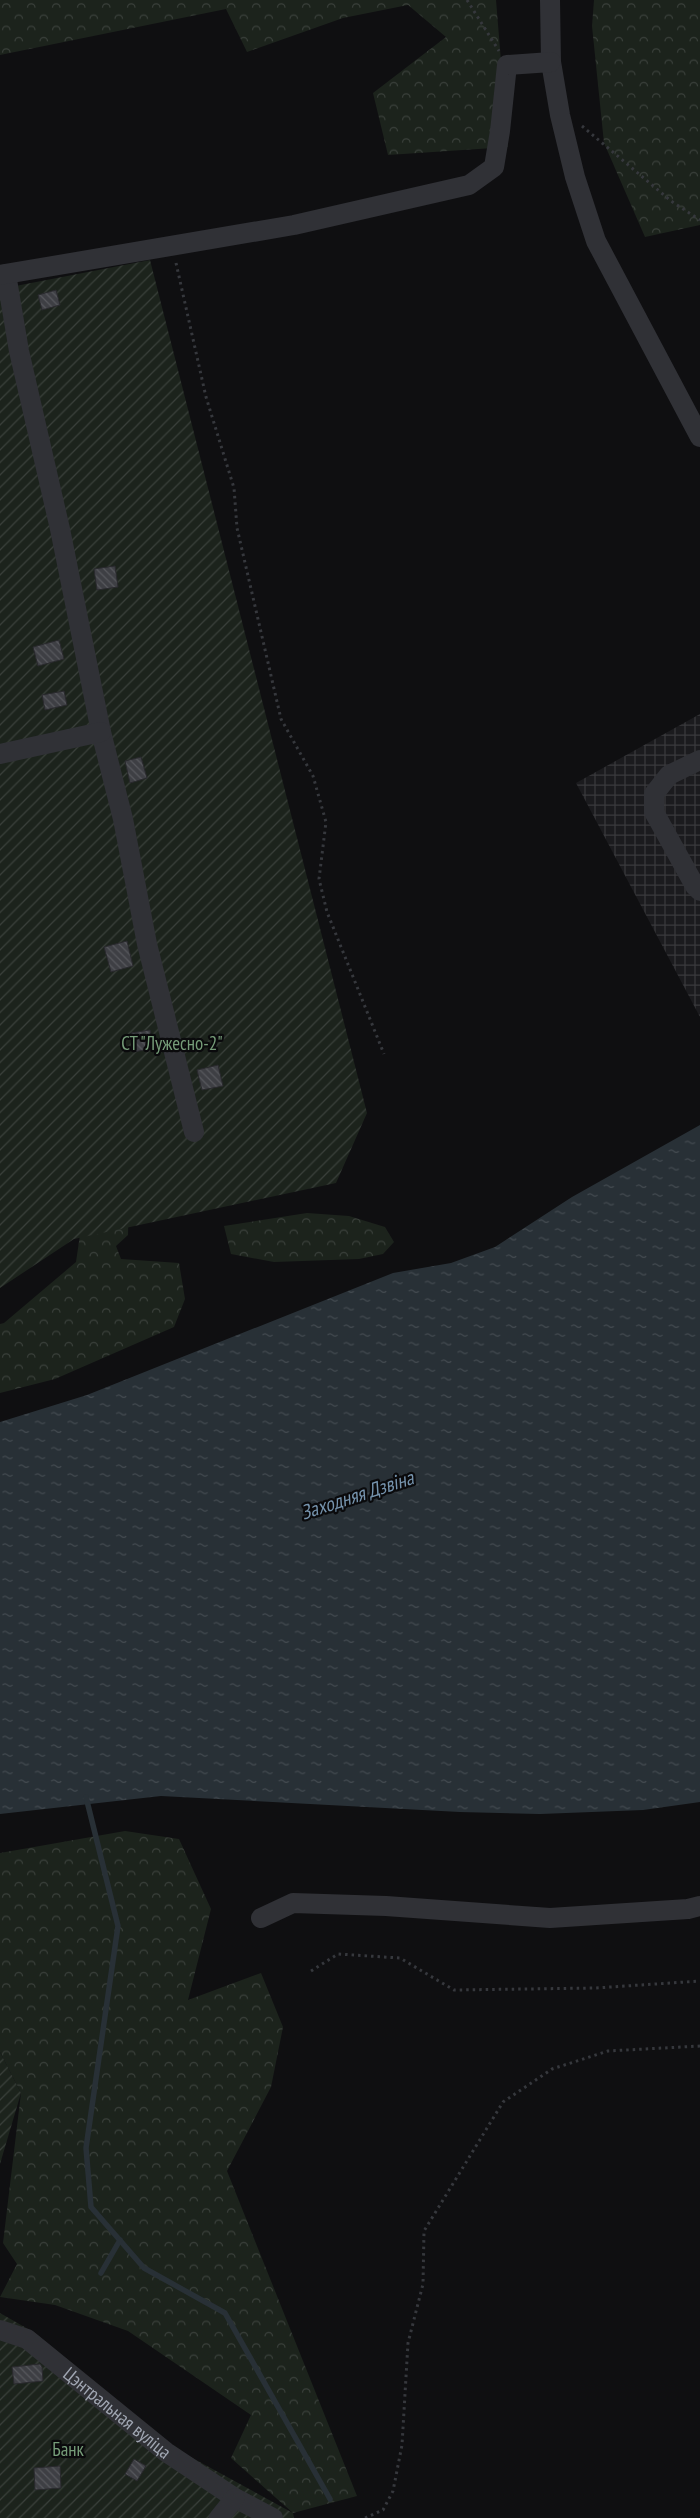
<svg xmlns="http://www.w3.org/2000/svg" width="700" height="2518" font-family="'PT Sans Narrow',sans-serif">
  <defs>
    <pattern id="industrial-grid" width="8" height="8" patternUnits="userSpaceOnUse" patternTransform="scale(1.25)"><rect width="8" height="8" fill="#1b1b1e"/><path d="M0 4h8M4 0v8" fill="none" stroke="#39393c"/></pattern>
    <pattern id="forest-crowns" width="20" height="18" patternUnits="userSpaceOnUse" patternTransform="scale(1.25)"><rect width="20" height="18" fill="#1c231c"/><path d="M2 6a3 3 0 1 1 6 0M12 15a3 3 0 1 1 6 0" fill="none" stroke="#3a403b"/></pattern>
    <pattern id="garden-furrows" width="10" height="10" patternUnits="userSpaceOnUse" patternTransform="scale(1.25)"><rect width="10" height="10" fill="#1c231c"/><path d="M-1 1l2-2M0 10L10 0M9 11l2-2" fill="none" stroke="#3a403b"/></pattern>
    <pattern id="water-ripples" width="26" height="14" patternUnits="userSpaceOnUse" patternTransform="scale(1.25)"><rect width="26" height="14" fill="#283036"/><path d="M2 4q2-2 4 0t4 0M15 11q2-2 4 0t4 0" fill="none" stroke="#444b51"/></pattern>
    <pattern id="building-back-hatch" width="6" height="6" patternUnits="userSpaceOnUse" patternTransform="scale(1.25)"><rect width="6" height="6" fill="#3e3f44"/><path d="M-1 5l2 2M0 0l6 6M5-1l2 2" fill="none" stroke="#57585d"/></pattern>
  </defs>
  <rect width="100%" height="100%" fill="#0f0f11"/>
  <polygon fill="url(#industrial-grid)" points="700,714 700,1017 576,783"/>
  <g fill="url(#forest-crowns)">
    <polygon points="0,0 496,0 508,147 388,155 373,93 446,37 408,5 343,18 247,52 226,9 0,55"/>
    <polygon points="594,0 700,0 700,225 645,237 604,143 592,26"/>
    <polygon points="129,1196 128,1235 116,1246 121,1259 179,1263 185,1299 174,1327 55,1379 0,1393 0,1324 4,1323 76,1262 81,1228"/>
    <polygon points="307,1213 349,1216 385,1227 394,1242 383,1254 359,1259 274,1262 231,1254 224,1226"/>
    <polygon points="125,1831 179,1839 211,1909 188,2000 261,1973 283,2027 271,2087 227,2171 357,2496 293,2513 231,2458 251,2415 128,2331 55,2305 0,2297 17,2264 3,2243 21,2093 0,2052 0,1853"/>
  </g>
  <g fill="url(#garden-furrows)">
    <polygon points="150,260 367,1113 336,1183 74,1239 0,1288 0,289"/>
    <polygon points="0,2052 21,2093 0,2164"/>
    <polygon points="0,2313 35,2333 176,2449 293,2513 294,2518 0,2518"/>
  </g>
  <polygon fill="url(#water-ripples)" points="700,1125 700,1802 643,1810 540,1814 460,1812 161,1796 0,1814 0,1422 87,1395 393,1273 451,1263 495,1247 572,1197"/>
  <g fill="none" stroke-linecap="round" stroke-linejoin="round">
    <g stroke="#283036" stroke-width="5.5">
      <polyline points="86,1797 118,1926 86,2148 91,2207 144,2268 225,2313 330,2499"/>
      <polyline points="101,2273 120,2240"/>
    </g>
  </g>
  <g fill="url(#building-back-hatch)" stroke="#29292d">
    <polygon points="56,290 60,305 42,310 38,295"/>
    <polygon points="115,566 118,587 97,590 94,569"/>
    <polygon points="59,640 64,659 38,666 33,647"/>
    <polygon points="64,691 67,705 45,710 42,695"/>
    <polygon points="141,757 147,778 130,783 125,761"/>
    <polygon points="127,941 133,966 111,972 104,947"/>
    <polygon points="150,1030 153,1048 134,1052 131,1033"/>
    <polygon points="218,1065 223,1086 202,1090 197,1070"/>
    <polygon points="40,2364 42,2367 43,2381 14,2384 12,2367"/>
    <polygon points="134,2459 146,2466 137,2481 125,2474"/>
    <polygon points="60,2466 61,2488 35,2490 34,2468"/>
  </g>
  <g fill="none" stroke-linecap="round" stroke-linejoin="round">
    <g stroke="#36383d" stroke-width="3" stroke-dasharray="2.5 4" stroke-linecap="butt">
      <polyline points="467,0 499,51"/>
      <polyline points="582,126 671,201 700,220"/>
      <polyline points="176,263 206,397 234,488 237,528 281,719 313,776 326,822 319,879 327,912 384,1054"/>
      <polyline points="311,1971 338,1954 400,1958 454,1990 596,1988 700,1981"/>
      <polyline points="365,2518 383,2510 393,2491 402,2445 408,2343 423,2284 424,2231 503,2102 552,2069 608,2051 700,2046"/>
    </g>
    <g stroke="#303136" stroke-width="20">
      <polyline points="550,0 551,62 560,115 575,177 596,241 700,437"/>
      <polyline points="6,274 19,351 60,529 101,732 123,819 147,944 194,1132"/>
      <polyline points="0,275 294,225 469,185 494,167 500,131 507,65 551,62"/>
      <polyline points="0,754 101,732"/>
      <polyline points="700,760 669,775 654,794 654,812 695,886 700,891"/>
      <polyline points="261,1918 293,1903 386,1906 550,1918 688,1909 700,1906"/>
      <path id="s1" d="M0,2330L27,2339L166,2452L235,2498L273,2518"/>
      <polyline points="219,2518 235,2498"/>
    </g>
  </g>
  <g text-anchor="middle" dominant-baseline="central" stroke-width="4.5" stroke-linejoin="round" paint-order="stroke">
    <g font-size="19" fill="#769d79" stroke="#0a0a0c">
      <text x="172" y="1043">СТ "Лужесно-2"</text>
      <text x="68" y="2449">Банк</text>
    </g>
    <g font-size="19" fill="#a0a6b2" stroke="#0a0a0c">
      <text stroke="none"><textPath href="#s1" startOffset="145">Цэнтральная вуліца</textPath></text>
    </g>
    <g font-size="20" font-style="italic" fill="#7694ae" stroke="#0a0a0c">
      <text transform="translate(357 1495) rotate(-18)">Заходняя Дзвіна</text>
    </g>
  </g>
</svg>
